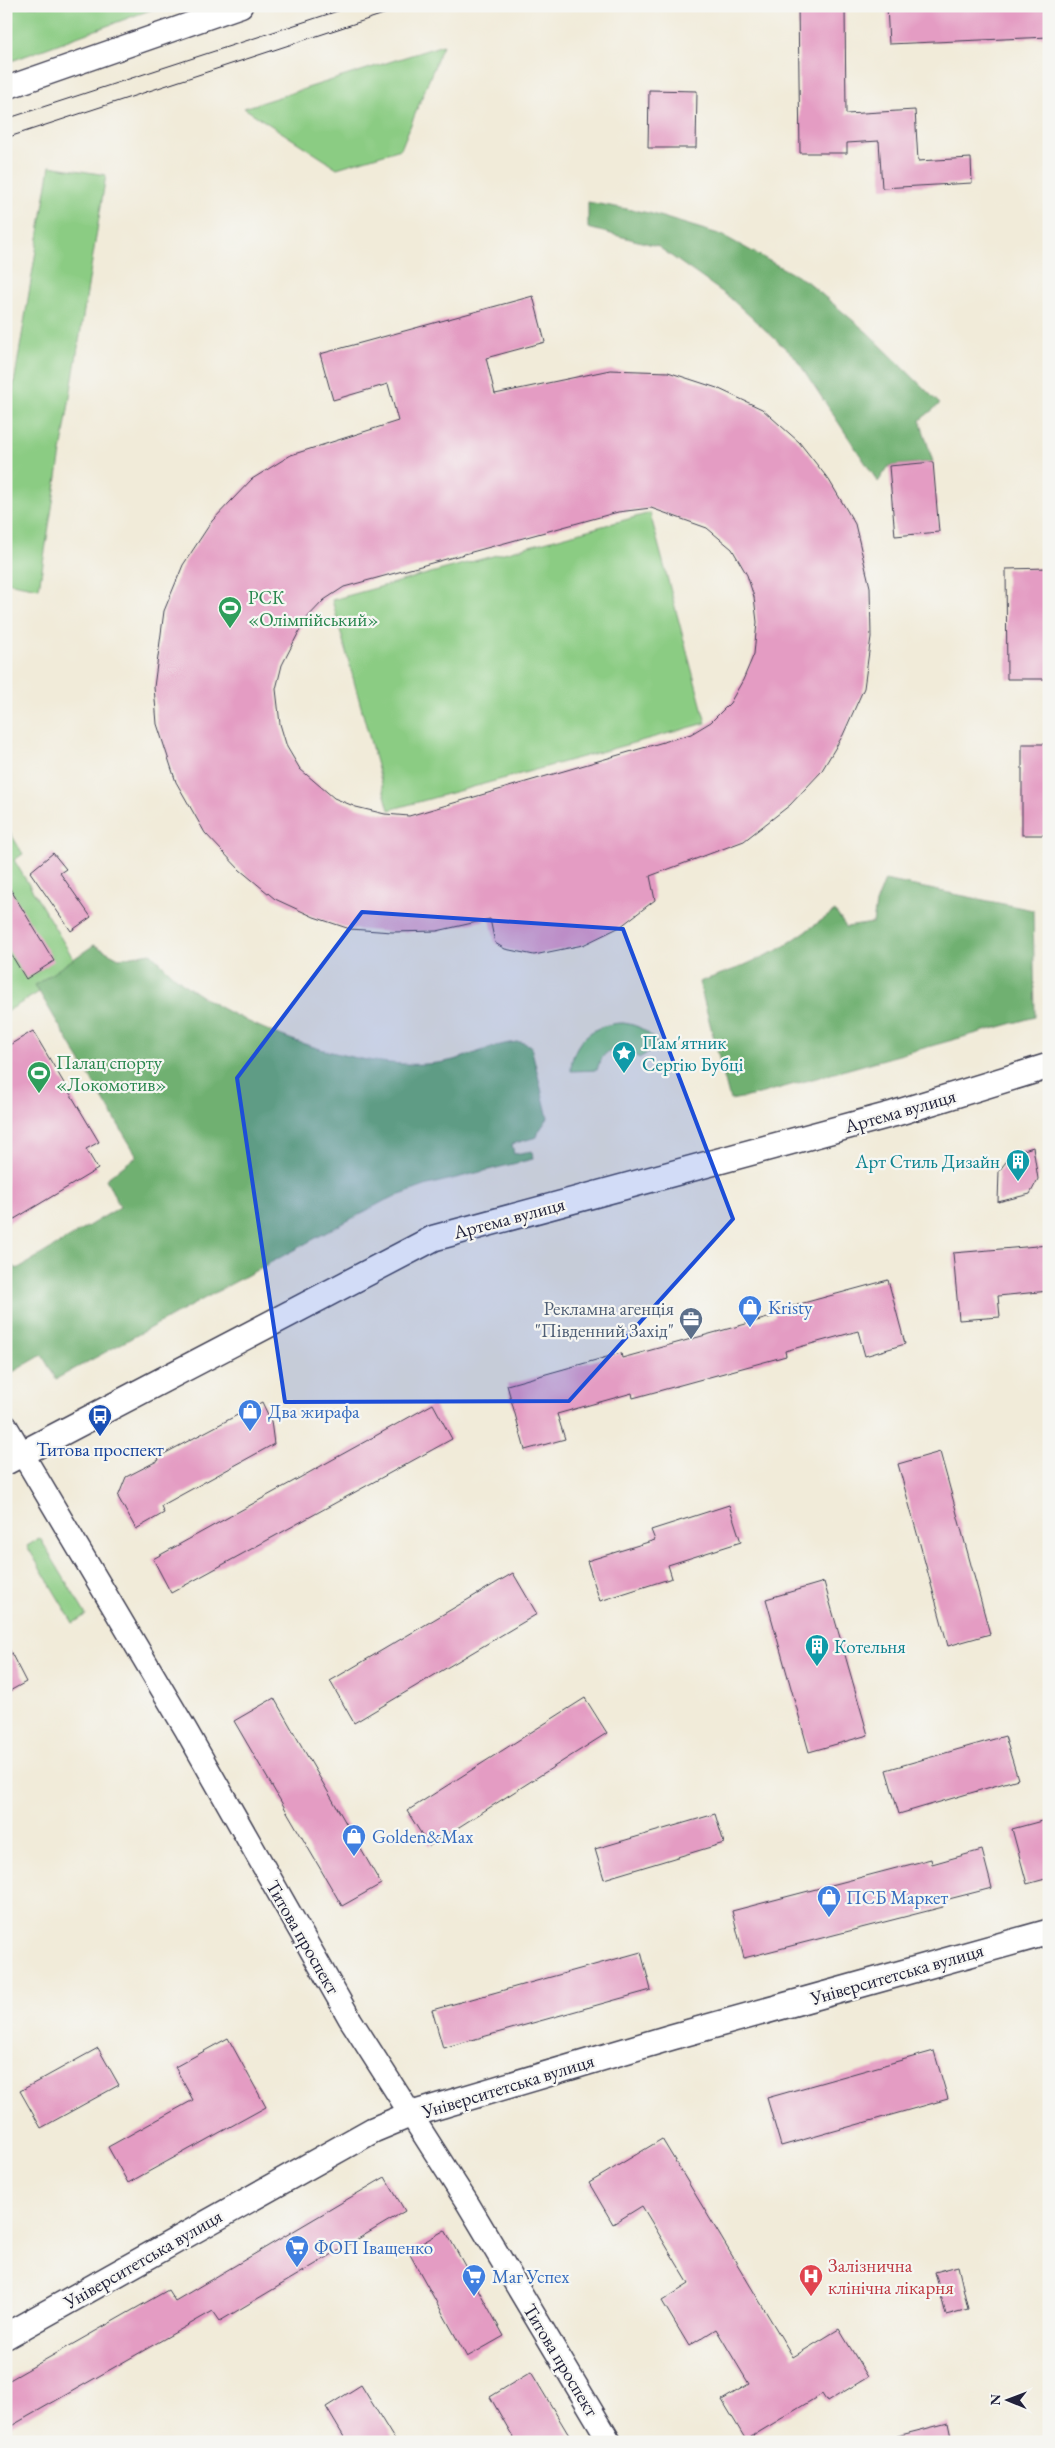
<svg xmlns="http://www.w3.org/2000/svg" width="1055" height="2448" font-family="'EB Garamond',serif">
  <rect width="100%" height="100%" fill="#f6f6f2"/>
  <filter id="ink" filterUnits="userSpaceOnUse"><feTurbulence type="fractalNoise" baseFrequency=".02" numOctaves="2"/><feDisplacementMap in="SourceGraphic" scale="10" xChannelSelector="R" yChannelSelector="G"/><feConvolveMatrix kernelMatrix="1 2 1 2 8 2 1 2 1" color-interpolation-filters="sRGB"/></filter>
  <filter id="wash" filterUnits="userSpaceOnUse"><feTurbulence type="fractalNoise" baseFrequency=".0096" numOctaves="4" result="noise"/><feDisplacementMap in="SourceGraphic" scale="20" xChannelSelector="R" yChannelSelector="G"/><feGaussianBlur stdDeviation="1.12" result="paint"/><feColorMatrix in="noise" values="0 0 0 0 0 0 0 0 0 0 0 0 0 0 0 0 0 1.4 0 .05"/><feComposite in="paint" operator="in"/></filter>
  <g filter="url(#wash)">
    <rect width="100%" height="100%" fill="#f1ebd9"/>
    <g fill="#8bcc83" stroke="#56775f">
      <polygon points="6,6 161,6 6,63"/>
      <polygon points="443,45 401,149 337,168 244,108"/>
      <polygon points="50,166 106,175 39,588 6,582 6,432"/>
      <polygon points="650,513 706,723 389,810 332,600"/>
      <polygon points="6,826 23,854 14,860 79,968 6,1012"/>
      <path d="M623,1023C640,1025 649,1032 659,1046L639,1058L625,1047C609,1048 601,1054 597,1070L571,1071C571,1042 594,1023 623,1023Z"/>
      <polygon points="40,1538 86,1615 73,1623 27,1546"/>
    </g>
    <g fill="#70b071" stroke="#496956">
      <polygon points="588,202 649,213 722,235 806,281 868,333 940,404 920,420 933,462 889,466 878,482 795,357 729,297 657,246 588,228"/>
      <polygon points="885,880 1033,910 1035,1017 752,1096 730,1100 699,982 738,968 780,949 835,911 846,927 873,923 876,903"/>
      <path d="M94,945L119,958L151,953C162,964 172,975 184,984C245,1030 367,1075 444,1062C468,1058 492,1044 517,1042C521,1041 526,1044 531,1046L548,1118L539,1131L537,1137L512,1144L514,1154L532,1151L533,1159L428,1185L386,1200L56,1379L42,1355L6,1376V1261L17,1269L120,1207L106,1179L137,1156L35,985Z"/>
    </g>
    <g id="blocks">
      <g fill="#e49cc3" fill-rule="evenodd">
        <polygon points="798,6 845,6 846,114 915,110 918,161 971,158 972,183 882,188 879,141 847,143 847,153 800,153"/>
        <polygon points="887,6 1049,6 1049,37 889,44"/>
        <polygon points="649,90 697,91 696,148 648,148"/>
        <path d="M533,296L545,342L486,358L495,394L610,370L668,372L717,388L762,409L799,442L829,480L855,524L870,587L871,637L864,688L843,735L821,772L790,805L744,841L650,876L655,900L620,927L583,945L534,955L505,949L495,943L490,919L437,931L392,932L350,929L314,917L275,899L240,870L205,833L176,782L157,724L154,687L164,611L183,565L212,521L252,479L291,455L398,421L388,384L333,400L320,354ZM651,508L707,528L732,549L747,575L754,597L757,622L754,654L743,680L730,703L711,722L691,734L409,816L385,814L356,807L334,798L300,769L287,747L280,724L276,689L282,665L305,620L324,600L344,587L618,512Z"/>
        <polygon points="933,462 939,532 895,536 889,466"/>
        <polygon points="1049,568 1049,679 1007,679 1006,569"/>
        <rect x="1022" y="744" width="27" height="91"/>
        <polygon points="53,853 66,869 60,873 91,917 71,931 30,872"/>
        <polygon points="6,882 54,961 26,979 6,946"/>
        <polygon points="33,1031 99,1142 86,1149 98,1169 6,1224 6,1047"/>
        <polygon points="1033,1147 1038,1179 1030,1194 998,1202 999,1171 1012,1154"/>
        <polygon points="1049,1245 1049,1291 998,1296 1000,1317 959,1320 953,1253"/>
        <polygon points="888,1280 905,1344 865,1356 858,1331 785,1351 786,1356 633,1398 632,1393 557,1414 565,1439 525,1450 507,1385 621,1353 622,1358 775,1316 774,1311"/>
        <polygon points="262,1402 271,1421 274,1444 161,1506 164,1513 136,1529 118,1497 126,1477 159,1460 158,1457"/>
        <polygon points="433,1404 452,1439 171,1593 153,1559"/>
        <polygon points="940,1452 990,1634 948,1646 898,1464"/>
        <polygon points="729,1505 741,1542 668,1565 672,1578 600,1601 587,1561 655,1540 651,1530"/>
        <polygon points="513,1573 537,1614 354,1723 330,1681"/>
        <polygon points="824,1582 868,1735 809,1752 766,1599"/>
        <polygon points="6,1643 26,1682 6,1693"/>
        <polygon points="274,1698 381,1884 342,1906 234,1721"/>
        <polygon points="585,1698 607,1733 429,1846 407,1811"/>
        <polygon points="1005,1736 1018,1779 899,1814 886,1770"/>
        <polygon points="715,1814 724,1843 604,1879 595,1849"/>
        <polygon points="1049,1819 1049,1878 1027,1884 1012,1829"/>
        <polygon points="982,1850 992,1888 941,1901 943,1907 744,1958 732,1911 931,1859 932,1864"/>
        <polygon points="641,1952 651,1990 443,2048 432,2010"/>
        <polygon points="228,2038 266,2107 128,2183 108,2147 193,2100 175,2067"/>
        <polygon points="98,2048 119,2085 41,2128 20,2091"/>
        <polygon points="934,2051 948,2099 781,2146 767,2098"/>
        <polygon points="662,2139 793,2357 839,2329 868,2377 827,2402 822,2394 746,2440 722,2400 749,2384 716,2329 689,2346 662,2301 689,2284 642,2206 613,2224 589,2183"/>
        <polygon points="385,2177 405,2211 220,2321 213,2311 6,2429 6,2382 168,2290 175,2301"/>
        <polygon points="445,2230 504,2336 467,2357 408,2251"/>
        <polygon points="958,2266 968,2309 946,2315 935,2272"/>
        <polygon points="531,2372 573,2442 516,2442 490,2397"/>
        <polygon points="361,2385 396,2442 347,2442 326,2407"/>
        <polygon points="948,2423 952,2442 898,2442 897,2436"/>
      </g>
    </g>
  </g>
  <g filter="url(#ink)">
    <use href="#blocks" fill-opacity="0" stroke="#414053" stroke-width="1"/>
    <g fill="none" stroke-linecap="round" stroke-linejoin="round">
      <g stroke="#414053" stroke-width="25">
        <g id="secondary">
          <polyline points="6,88 241,6"/>
          <polyline points="6,1426 186,1730 350,2019 468,2204 610,2442"/>
        </g>
      </g>
      <g stroke="#414053" stroke-width="28">
        <g id="primary">
          <polyline points="6,1462 434,1238 893,1114 1049,1066"/>
          <polyline points="6,2336 373,2130 409,2115 672,2037 1049,1932"/>
        </g>
      </g>
      <use href="#secondary" stroke="#fff" stroke-width="22"/>
      <use href="#primary" stroke="#fff" stroke-width="25"/>
      <g stroke="#22223b" stroke-width="1">
        <polyline points="6,119 353,6"/>
        <polyline points="6,138 408,6"/>
      </g>
    </g>
  </g>
  <path fill="#1d4ed8" fill-opacity="0.2" stroke="#1d4ed8" stroke-width="4" stroke-linejoin="round" d="M362,912L623,929L733,1219L569,1401L285,1402L237,1078Z"/>
  <defs>
    <g id="stadium-pin" transform="scale(1.25)"><path d="M0 17L-7.5 6A9.5 9.5 0 1 1 7.5 6Z" fill="#2e9e5b" stroke="#f6f6f2"/><path d="M0-5a6.5 5 0 1 0 0 10a6.5 5 0 1 0 0-10ZM-3.5-1.8h7v3.6h-7Z" fill="#fff"/></g>
    <g id="sight-pin" transform="scale(1.25)"><path d="M0 17L-7.5 6A9.5 9.5 0 1 1 7.5 6Z" fill="#0f9aa8" stroke="#f6f6f2"/><path d="M0-6L1.8-2.2L6-1.7L2.9 1.2L3.7 5.4L0 3.3L-3.7 5.4L-2.9 1.2L-6-1.7L-1.8-2.2Z" fill="#fff"/></g>
    <g id="building-pin" transform="scale(1.25)"><path d="M0 17L-7.5 6A9.5 9.5 0 1 1 7.5 6Z" fill="#0f9aa8" stroke="#f6f6f2"/><path d="M-4-6H4V6H1V3H-1V6H-4ZM-2.5-4.3h1.7v1.8h-1.7ZM.8-4.3h1.7v1.8H.8ZM-2.5-1h1.7V.8h-1.7ZM.8-1h1.7V.8H.8Z" fill="#fff"/></g>
    <g id="shop-pin" transform="scale(1.25)"><path d="M0 17L-7.5 6A9.5 9.5 0 1 1 7.5 6Z" fill="#3f7fe0" stroke="#f6f6f2"/><path d="M-5-2.5h2.3a2.7 3.5 0 0 1 5.4 0H5L5.5 6h-11ZM-1.5-2.5h3a1.5 2.3 0 0 0-3 0Z" fill="#fff"/></g>
    <g id="office-pin" transform="scale(1.25)"><path d="M0 17L-7.5 6A9.5 9.5 0 1 1 7.5 6Z" fill="#5c6f8a" stroke="#f6f6f2"/><path d="M-6-3h4V-5.5h4V-3h4V5H-6ZM-1-4.5V-3h2v-1.5ZM-6 0V1H6V0Z" fill="#fff"/></g>
    <g id="bus-pin" transform="scale(1.25)"><path d="M0 17L-7.5 6A9.5 9.5 0 1 1 7.5 6Z" fill="#1a4fb4" stroke="#f6f6f2"/><path d="M-5-6H5V4H4V6H2V4H-2V6H-4V4H-5ZM-3.5-4V0h7V-4ZM-3.5 1.2v1.5H-2V1.2ZM2 1.2v1.5H3.5V1.2Z" fill="#fff"/></g>
    <g id="supermarket-pin" transform="scale(1.25)"><path d="M0 17L-7.5 6A9.5 9.5 0 1 1 7.5 6Z" fill="#3f7fe0" stroke="#f6f6f2"/><path d="M-6-5.5h2.5l.6 2H6L4.5 2H-2.5L-4.4-4H-6ZM-1.5 3.2a1.3 1.3 0 1 0 .1 0ZM3 3.2a1.3 1.3 0 1 0 .1 0Z" fill="#fff"/></g>
    <g id="hospital-pin" transform="scale(1.25)"><path d="M0 17L-7.5 6A9.5 9.5 0 1 1 7.5 6Z" fill="#e0444e" stroke="#f6f6f2"/><path d="M-5-5h3v3.5h4V-5h3V5h-3V1.5h-4V5h-3Z" fill="#fff"/></g>
  </defs>
  <g fill-rule="evenodd">
    <use href="#stadium-pin" x="230" y="608"/>
    <use href="#sight-pin" x="624" y="1053"/>
    <use href="#stadium-pin" x="39" y="1073"/>
    <use href="#building-pin" x="1018" y="1161"/>
    <use href="#shop-pin" x="750" y="1307"/>
    <use href="#office-pin" x="691" y="1319"/>
    <use href="#shop-pin" x="250" y="1411"/>
    <use href="#bus-pin" x="100" y="1416"/>
    <use href="#building-pin" x="817" y="1646"/>
    <use href="#shop-pin" x="354" y="1836"/>
    <use href="#shop-pin" x="829" y="1897"/>
    <use href="#supermarket-pin" x="297" y="2247"/>
    <use href="#supermarket-pin" x="474" y="2276"/>
    <use href="#hospital-pin" x="811" y="2276"/>
  </g>
  <g text-anchor="middle" dominant-baseline="central" stroke-width="4.5" stroke-linejoin="round" paint-order="stroke">
    <g font-size="19" fill="#27864d" stroke="#f6f6f2" text-anchor="start">
      <text x="248" y="597">РСК<tspan x="248" dy="22">«Олімпійський»</tspan></text>
      <text x="56" y="1062">Палац спорту<tspan x="56" dy="22">«Локомотив»</tspan></text>
    </g>
    <g font-size="19" fill="#0d838f" stroke="#f6f6f2" text-anchor="start">
      <text x="642" y="1042">Пам'ятник<tspan x="642" dy="22">Сергію Бубці</tspan></text>
      <text x="1000" y="1161" text-anchor="end">Арт Стиль Дизайн</text>
      <text x="834" y="1646">Котельня</text>
    </g>
    <g font-size="19" fill="#22223b" stroke="#f6f6f2">
      <text transform="translate(900 1111) rotate(-16)">Артема вулиця</text>
      <text transform="translate(509 1218) rotate(-15)">Артема вулиця</text>
      <text transform="translate(303 1937) rotate(60)">Титова проспект</text>
      <text transform="translate(897 1974) rotate(-16)">Університетська вулиця</text>
      <text transform="translate(508 2086) rotate(-17)">Університетська вулиця</text>
      <text transform="translate(143 2259) rotate(-30)">Університетська вулиця</text>
      <text transform="translate(561 2360) rotate(59)">Титова проспект</text>
    </g>
    <g font-size="19" fill="#366cbe" stroke="#f6f6f2" text-anchor="start">
      <text x="768" y="1307">Kristy</text>
      <text x="268" y="1411">Два жирафа</text>
      <text x="372" y="1836">Golden&amp;Max</text>
      <text x="846" y="1897">ПСБ Маркет</text>
      <text x="314" y="2247">ФОП Іващенко</text>
      <text x="492" y="2276">Маг Успех</text>
    </g>
    <g font-size="19" fill="#4e5e75" stroke="#f6f6f2" text-anchor="end">
      <text x="674" y="1308">Рекламна агенція<tspan x="674" dy="22">"Південний Захід"</tspan></text>
    </g>
    <g font-size="19" fill="#164399" stroke="#f6f6f2">
      <text x="100" y="1449">Титова проспект</text>
    </g>
    <g font-size="19" fill="#be3a42" stroke="#f6f6f2" text-anchor="start">
      <text x="828" y="2265">Залізнична<tspan x="828" dy="22">клінічна лікарня</tspan></text>
    </g>
  </g>
  <rect width="1055" height="2448" fill="none" stroke="#f6f6f2" stroke-width="25"/>
  <g transform="translate(1008 2400) rotate(271)" stroke="#f6f6f2" stroke-width="4" paint-order="stroke">
  <path d="M0-4L9 19L0 12L-9 19Z" fill="#22223b"/>
  <text y="-8" font-size="14" font-weight="bold" text-anchor="middle" fill="#22223b">N</text>
  </g>
</svg>
